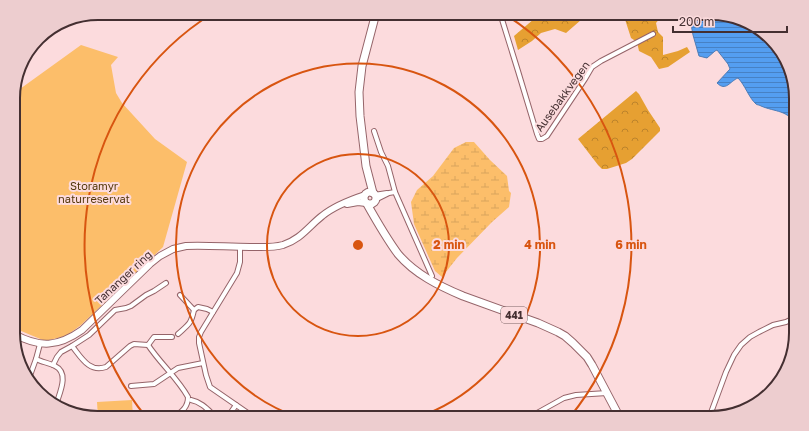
<svg xmlns="http://www.w3.org/2000/svg" width="809" height="431" font-family="'Golos Text',sans-serif">
  <defs>
    <pattern id="forest-crowns" width="20" height="18" patternUnits="userSpaceOnUse"><rect width="20" height="18" fill="#e6a032"/><path d="M2 6a3 3 0 1 1 6 0M12 15a3 3 0 1 1 6 0" fill="none" stroke="#bc832b"/></pattern>
    <pattern id="wetland-marsh" width="20" height="14" patternUnits="userSpaceOnUse"><rect width="20" height="14" fill="#fcbe6a"/><path d="M1 5h8M5 5V1M11 12h8M15 12V8" fill="none" stroke="#d9a45c"/></pattern>
    <pattern id="water-rules" width="6" height="5" patternUnits="userSpaceOnUse"><rect width="6" height="5" fill="#549ef1"/><path d="M0 2.5h6" fill="none" stroke="#4781c4"/></pattern>
  </defs>
  <rect width="100%" height="100%" fill="#fcdbdd"/>
  <g fill="url(#forest-crowns)">
    <polygon points="541,13 589,13 566,33 555,29 541,33 532,41 518,50 514,36"/>
    <polygon points="623,13 632,13 635,16 640,13 678,13 661,17 656,23 658,32 663,37 663,55 678,51 687,47 690,52 668,67 659,69 651,57 639,51 637,42 631,38"/>
    <polygon points="636,91 639,94 648,110 660,128 660,131 632,159 626,163 607,169 602,169 598,165 578,139"/>
  </g>
  <polygon fill="url(#wetland-marsh)" points="466,142 474,142 490,160 507,176 509,191 511,193 509,207 492,222 457,258 442,277 435,271 414,224 411,202 417,190 433,176 454,148"/>
  <g fill="#fcbe6a">
    <polygon points="81,45 118,57 111,65 116,93 122,103 155,139 187,162 163,247 81,325 66,336 45,341 14,328 13,94"/>
    <polygon points="132,400 133,418 98,418 97,402"/>
  </g>
  <path fill="url(#water-rules)" stroke="#4f7db7" d="M689,13H711L749,22L782,51L795,87V125C789,110 775,112 761,106C760,105 757,105 756,104C749,98 745,85 738,78C730,81 726,92 717,83L730,69L728,64L717,50L715,51L707,58L699,56L693,35Z"/>
  <g fill="none" stroke-linecap="round" stroke-linejoin="round">
    <g stroke="#956469" stroke-width="6">
      <g id="street">
        <polyline points="500,13 518,71 537,134 539,139 542,139 547,136 585,79 592,67 601,61 653,34"/>
        <polyline points="374,131 381,152 388,166 395,192 432,276"/>
        <polyline points="374,195 387,193"/>
        <polyline points="375,200 389,193 395,192"/>
        <polyline points="240,247 240,262 237,273 201,332 199,337 199,343 206,375 210,387 255,418"/>
        <polyline points="180,295 194,310"/>
        <path d="M178,334C189,324 191,324 194,310L198,307L207,309L213,312"/>
        <polyline points="148,345 154,337 172,337"/>
        <path d="M72,346C81,357 89,373 106,367L130,346L134,344L148,345C160,363 178,379 188,397C188,408 181,412 173,418"/>
        <path d="M36,359C42,362 49,363 55,366C70,373 59,394 56,405"/>
        <polyline points="53,365 57,357 61,352 72,346 89,335 115,310 126,308 131,306 146,295 154,291 166,283"/>
        <polyline points="28,381 36,359 40,344"/>
        <polyline points="131,386 154,384 178,368 203,363"/>
        <path d="M191,400C202,402 209,411 217,418"/>
        <polyline points="486,415 489,418"/>
        <polyline points="227,418 236,405"/>
        <polyline points="528,418 564,398 576,395 607,393"/>
        <polyline points="709,418 726,372 734,355 741,345 750,337 759,332 773,325 786,322 796,317"/>
      </g>
    </g>
    <g stroke="#956469" stroke-width="8">
      <g id="secondary">
        <polyline points="347,204 358,202 366,203"/>
        <path d="M14,334C40,348 58,347 82,330L150,264L160,256L173,249L186,246C207,245 228,247 250,247C261,247 272,248 283,245C301,239 308,227 322,216C334,206 350,200 365,195"/>
      </g>
    </g>
    <g stroke="#956469" stroke-width="9">
      <g id="primary">
        <circle cx="370" cy="198" r="6"/>
        <polyline points="373,193 366,166 360,116 359,92 362,66 376,13"/>
        <path d="M367,204C376,220 387,239 398,254C415,274 439,286 463,296L538,323L558,332L565,336L573,343L587,357L592,365L620,418"/>
      </g>
    </g>
    <use href="#street" stroke="#fff" stroke-width="4"/>
    <use href="#secondary" stroke="#fff" stroke-width="6"/>
    <use href="#primary" stroke="#fff" stroke-width="7"/>
  </g>
  <g fill="none" stroke="#d85510" stroke-width="2">
    <circle cx="358" cy="245" r="91"/>
    <path d="M300 418A182 182 0 1 1 416 418"/>
    <path d="M146 417A273 273 0 0 1 213 13M503 13A273 273 0 0 1 570 417"/>
  </g>
  <g text-anchor="middle" dominant-baseline="central" stroke-width="4" stroke-linejoin="round" paint-order="stroke">
    <rect fill="#fcdbdd" stroke="#7b6365" stroke-width="1" x="501" y="307" width="26" height="16" rx="3"/>
    <g font-size="10" font-weight="bold" fill="#442f31">
      <text x="514" y="315">441</text>
    </g>
    <g font-size="11" fill="#442f31" stroke="#fcdbdd">
      <text transform="translate(562 96) rotate(-54)">Ausebakkvegen</text>
      <text transform="translate(123 277) rotate(-43)">Tananger ring</text>
    </g>
    <g font-size="11" fill="#55390d" stroke="#fcdbdd">
      <text x="94" y="185">Storamyr<tspan x="94" dy="13">naturreservat</tspan></text>
    </g>
  </g>
  <path d="M0 0H809V431H0ZM98 20H711A78 78 0 0 1 789 98V333A78 78 0 0 1 711 411H98A78 78 0 0 1 20 333V98A78 78 0 0 1 98 20Z" fill="#edcdcf" fill-rule="evenodd"/>
  <path fill="none" stroke="#442f31" stroke-width="2" d="M98 20H711A78 78 0 0 1 789 98V333A78 78 0 0 1 711 411H98A78 78 0 0 1 20 333V98A78 78 0 0 1 98 20Z"/>
  <circle cx="358" cy="245" r="6" fill="#d85510" stroke="#fcdbdd" stroke-width="2"/>
  <g font-size="12" text-anchor="middle" font-weight="bold" fill="#d85510" stroke="#fcdbdd" stroke-width="4" stroke-linejoin="round" paint-order="stroke">
    <text x="449" y="249">2 min</text>
    <text x="540" y="249">4 min</text>
    <text x="631" y="249">6 min</text>
  </g>
  <path d="M673 26v6h114v-6" fill="none" stroke="#442f31" stroke-width="2"/>
  <text x="679" y="26" font-size="12" fill="#442f31" stroke="#fcdbdd" stroke-width="3" paint-order="stroke">200 m</text>
</svg>
